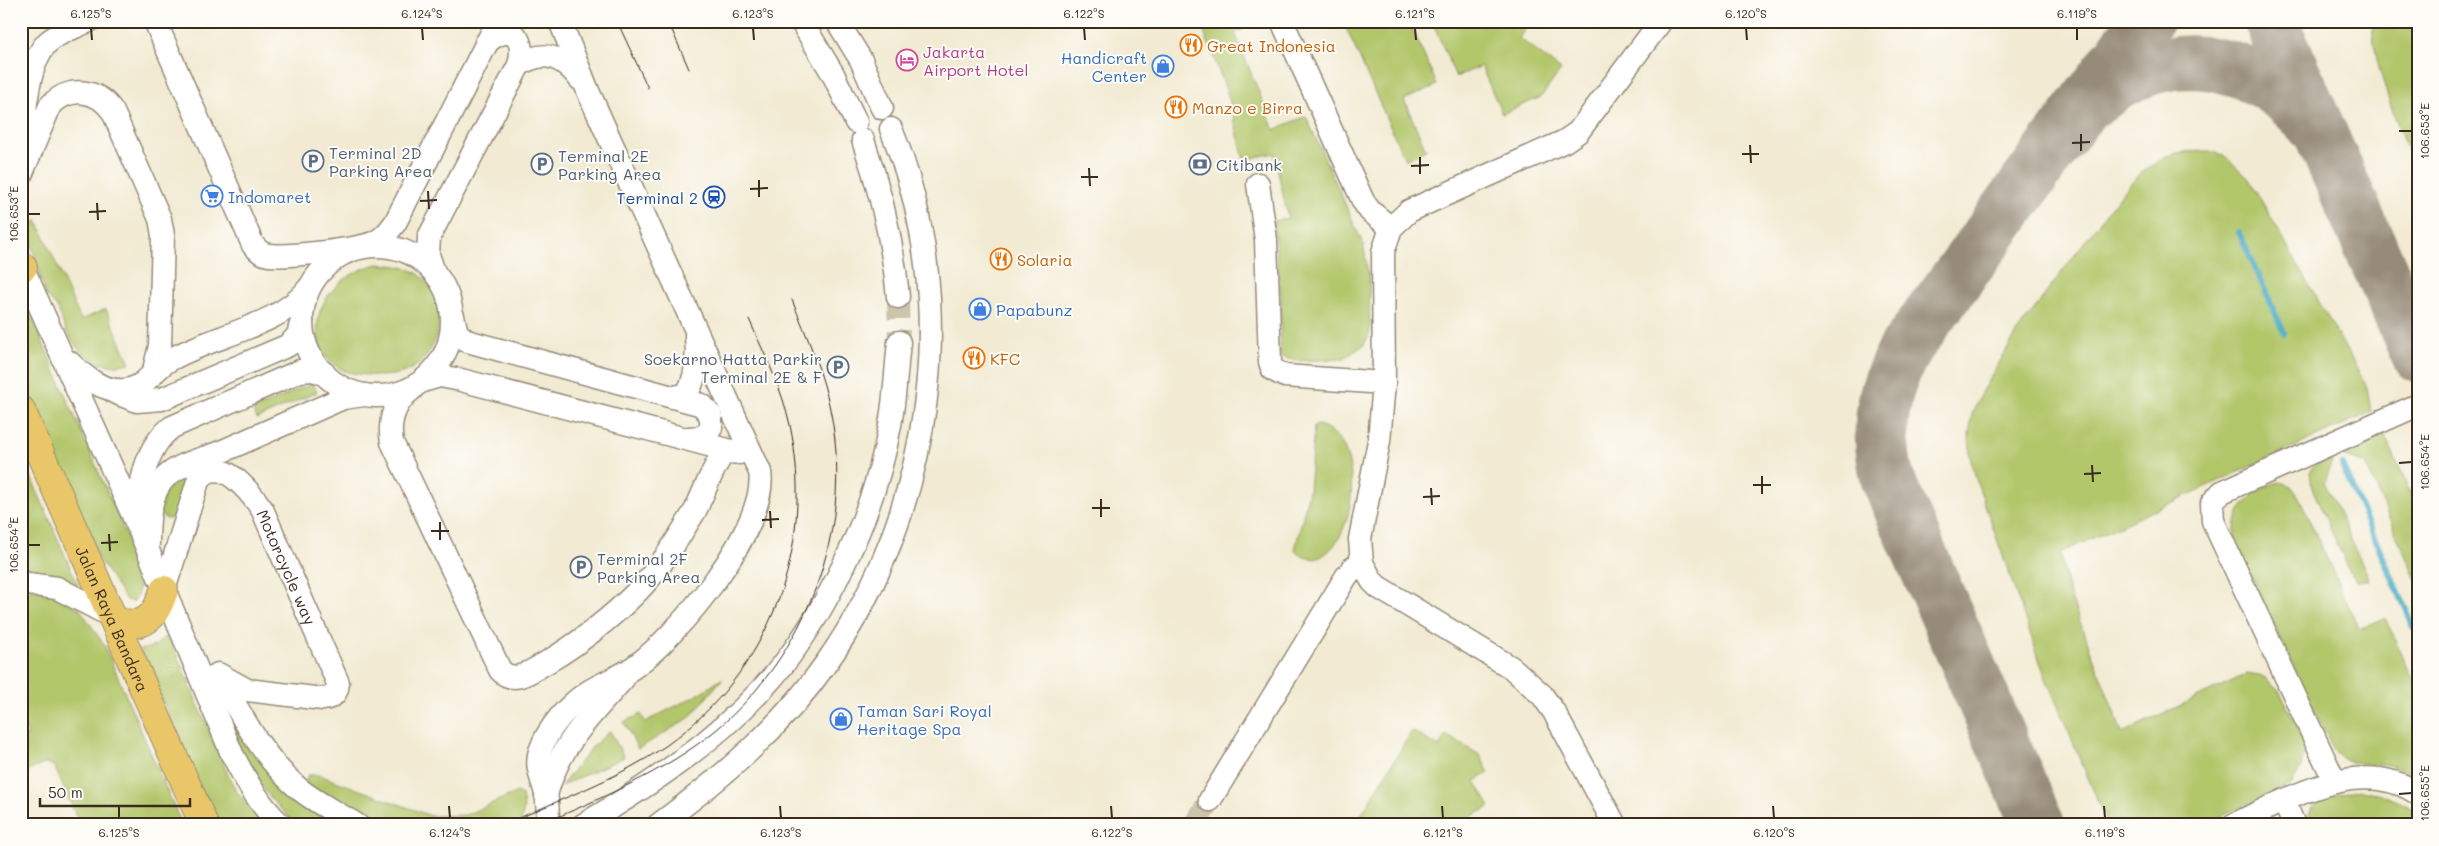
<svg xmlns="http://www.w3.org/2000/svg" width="2439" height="846" font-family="Mali,sans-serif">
  <rect width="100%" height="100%" fill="#fdfcf7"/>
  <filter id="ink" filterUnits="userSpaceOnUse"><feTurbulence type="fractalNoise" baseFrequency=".02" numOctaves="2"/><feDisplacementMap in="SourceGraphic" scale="10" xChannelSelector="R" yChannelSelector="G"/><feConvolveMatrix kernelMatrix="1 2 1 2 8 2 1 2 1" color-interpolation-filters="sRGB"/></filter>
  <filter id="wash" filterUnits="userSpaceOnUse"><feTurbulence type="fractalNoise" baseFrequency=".0096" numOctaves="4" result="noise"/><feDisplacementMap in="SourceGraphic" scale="20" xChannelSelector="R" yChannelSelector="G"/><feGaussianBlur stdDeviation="1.12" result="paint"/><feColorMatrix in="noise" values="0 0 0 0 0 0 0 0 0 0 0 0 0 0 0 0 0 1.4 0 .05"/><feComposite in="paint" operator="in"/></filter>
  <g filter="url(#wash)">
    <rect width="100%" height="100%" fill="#f2ead2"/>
    <g fill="#b2c66a" stroke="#767844">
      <polygon points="1208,21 1262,21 1235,33 1274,130 1306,116 1363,244 1369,277 1370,332 1364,345 1343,359 1295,361 1280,356 1281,298 1273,221 1288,218 1274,153 1244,160 1229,98 1201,24"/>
      <polygon points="1343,21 1409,21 1437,85 1404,100 1426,150 1405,160"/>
      <polygon points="1432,21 1531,21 1519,38 1561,70 1541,97 1502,114 1481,66 1456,77"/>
      <path d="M2372,21H2418V180C2402,133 2373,70 2372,21Z"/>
      <polygon points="2210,151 2224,155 2249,179 2367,386 2371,412 2060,553 2069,593 2122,733 2247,674 2264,677 2279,690 2302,737 2304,750 2301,768 2291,785 2202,825 2108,825 2045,676 1977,482 1970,456 1969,434 1972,414 1982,391 2020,328 2116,200 2140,174 2164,157 2181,152"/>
      <polygon points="37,220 81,320 106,309 130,363 113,366 98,363 79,350 66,331 57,307 46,296 28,233"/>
      <path d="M378,264C393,265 409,266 421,276C449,299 443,350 413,368C400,376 383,377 368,375C358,374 348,374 339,368C329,362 322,354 319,342C309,304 342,272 378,264Z"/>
      <path d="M21,301L27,306L137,561C140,572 142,593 133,602L126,600L97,556L21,383Z"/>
      <polygon points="313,383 317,392 257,419 253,410"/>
      <path d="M1318,425C1367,436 1359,546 1315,559L1298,554L1295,550L1309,491L1314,426Z"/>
      <polygon points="2384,434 2418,510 2418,585 2366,464 2345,457 2343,453"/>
      <polygon points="21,454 81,592 27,575 21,562"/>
      <polygon points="2330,457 2332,461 2324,482 2370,580 2356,581 2352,577 2312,488 2310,472 2315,465"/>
      <polygon points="184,477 187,485 178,517 167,519 160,515 165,489"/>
      <path d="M2280,482L2291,486L2298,495L2359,629L2385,618L2418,690V777C2409,772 2398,767 2388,765C2364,761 2351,770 2333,749L2238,548C2226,518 2250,488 2280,482Z"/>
      <polygon points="41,588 80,609 104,645 182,825 80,825 54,766 46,763 21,774 21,738 28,735 21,719 21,592"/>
      <polygon points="168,634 228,775 236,791 265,825 217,825 140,650 155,646"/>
      <polygon points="723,678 689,718 638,749 624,722 641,714 645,722 699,694"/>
      <path d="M223,706L251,752L292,797L332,825H298C256,789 240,757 223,706Z"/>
      <polygon points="610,731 624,757 561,786 594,745"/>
      <polygon points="1412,731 1439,747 1446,735 1480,755 1489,773 1475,781 1490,807 1454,825 1355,825"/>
      <polygon points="308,775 319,775 431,816 466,815 517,792 522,795 524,808 520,825 379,825 365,820 305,785"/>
      <path d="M2361,790C2382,794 2399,800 2416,811L2418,825H2307C2309,796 2338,793 2361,790Z"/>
    </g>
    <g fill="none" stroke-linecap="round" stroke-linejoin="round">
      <g stroke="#46aac5" stroke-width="6">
        <polyline points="2239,232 2284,333"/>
        <polyline points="2342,465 2418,636"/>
      </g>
      <g stroke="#968a78" stroke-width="54">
        <polyline points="2271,21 2418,355"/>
        <path d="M2096,99C2165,39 2257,56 2312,124"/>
        <path d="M2038,825L1888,480C1875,431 1881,388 1908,345L2146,21"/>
      </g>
    </g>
  </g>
  <g filter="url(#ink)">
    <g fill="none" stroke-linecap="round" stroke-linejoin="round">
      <g stroke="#cdc4ae" stroke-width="22" stroke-dasharray="22 11" stroke-linecap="butt">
        <polyline points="898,297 899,342"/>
        <polyline points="1194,825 1210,800"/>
      </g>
      <g stroke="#968a78" stroke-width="25">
        <g id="minor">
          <path d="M155,21L253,245C258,250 261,254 269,255C288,257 355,250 373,243C383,239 389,231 395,223L498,21"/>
          <polyline points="801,21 833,74 856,122"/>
          <polyline points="837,21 861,60 882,108"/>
          <polyline points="1282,21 1363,201 1370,211 1391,228"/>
          <path d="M486,43C509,22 527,36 519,65"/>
          <path d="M863,140C881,192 893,242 898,297"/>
          <path d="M22,160C23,129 25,64 48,42C59,32 76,27 89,21"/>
          <path d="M21,175L50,106C69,85 98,89 113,112L160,219L163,235L160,346L153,374"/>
          <polyline points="1258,184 1266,240 1270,362 1273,370 1285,376 1384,383"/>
          <circle cx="377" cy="321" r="75"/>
          <path d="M21,264L140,531L232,754C246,780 259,805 281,825"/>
          <path d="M434,272L428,255L429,237L519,65C544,49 562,56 580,79"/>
          <polyline points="453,316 457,333 467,341 702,405 711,416 711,428 703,437 688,438"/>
          <path d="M69,362C85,377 102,392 125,390C146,388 151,371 168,361C207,337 281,326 308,289"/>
          <polyline points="426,380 440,376 461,380 739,453"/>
          <path d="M412,389C395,402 388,420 392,442L500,670C513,685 530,672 544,664C583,642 636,599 662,562C674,546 684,528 695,511C701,499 715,463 722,456C726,453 731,452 736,452"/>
          <polyline points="114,392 137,401 162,399 289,345 298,335 302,320"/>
          <path d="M673,397L685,395C697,382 698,353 696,336"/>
          <path d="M139,515C139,484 146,446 172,427L300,371L312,370L324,373"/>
          <path d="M148,544C148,523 149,498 162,481C177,463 202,460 223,451C263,433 303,416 343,398L364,395"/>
          <polyline points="21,583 57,588 113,617"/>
          <path id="s1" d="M164,590L198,481C219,451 250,492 262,509L338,683C337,693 334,698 323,699L247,690L218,674"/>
          <path d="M219,676C241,715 263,758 298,788C316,803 338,813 357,825"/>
          <polyline points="2335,782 2213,521 2212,503 2222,492 2418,405"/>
          <path d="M546,795C559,745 591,715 624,678"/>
          <polyline points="1210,800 1346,577 1353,568 1362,563"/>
          <polyline points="2284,801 2294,825"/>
          <path d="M548,825C548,815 548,804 546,794C542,778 535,767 540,751C548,728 568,705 588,692C602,683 620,677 634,667C677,637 769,526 760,472L588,91L560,21"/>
          <path d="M583,825C648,786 712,744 763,688C824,623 875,512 890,425C895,398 896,369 899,342"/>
          <path d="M658,825C722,778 781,728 827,662C933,511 962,301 891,129"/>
          <polyline points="1615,825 1554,712 1542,695 1512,668 1378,587 1372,581 1362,563 1360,539 1379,441 1384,383 1383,252 1391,228 1409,211 1565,141 1578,132 1661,21"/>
          <path d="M2233,825C2286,800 2361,754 2418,794"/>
        </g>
      </g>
      <g stroke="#968a78" stroke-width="30">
        <g id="major">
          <polyline points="21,266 23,267"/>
          <path id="s2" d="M21,410L204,825"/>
          <path d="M115,621C145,630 156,617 164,590"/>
        </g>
      </g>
      <use href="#minor" stroke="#fff" stroke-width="22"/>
      <use href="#major" stroke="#e9c769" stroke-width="28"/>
      <g stroke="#3b2a1e" stroke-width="1">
        <polyline points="617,21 648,88"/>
        <polyline points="668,21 689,69"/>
        <path d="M504,825C557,800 619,779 667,745C770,670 816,550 790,425C782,388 764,354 749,319"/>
        <path d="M540,825C600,798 664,773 716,730C806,654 854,531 831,414C824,375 807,337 792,300"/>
      </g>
    </g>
  </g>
  <path fill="none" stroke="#3b2a1e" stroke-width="2" d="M91,28L92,40M422,28L423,40M753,28L754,40M1084,28L1085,40M1415,28L1416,40M1746,28L1747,40M2077,28V40M2399,131H2412M2081,134V151M2072,143L2090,142M1750,145L1751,163M1742,154H1759M1420,157V174M1411,166L1429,165M1089,168L1090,186M1081,177H1098M759,180V197M750,189L768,188M428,191L429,209M420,201L437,200M97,203L98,220M89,212L106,211M28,214H40M2399,463L2412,462M2092,465L2093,482M2084,474L2101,473M1762,476V494M1753,485H1771M1431,488L1432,505M1423,497L1440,496M1101,499V517M1092,508H1110M770,511L771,528M762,520L779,519M440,522V540M431,531H449M109,534L110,551M101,543L118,542M28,545H40M2399,794L2412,793M119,806V818M449,806L450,818M780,806L781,818M1111,806L1112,818M1442,806L1443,818M1773,806L1774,818M2104,806L2105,818"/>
  <defs>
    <g id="restaurant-ring" transform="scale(1.125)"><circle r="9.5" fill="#fdfcf7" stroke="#e8710a" stroke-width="1.5"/><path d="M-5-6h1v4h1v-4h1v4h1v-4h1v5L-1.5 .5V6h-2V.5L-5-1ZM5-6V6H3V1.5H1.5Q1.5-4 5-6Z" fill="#e8710a"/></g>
    <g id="hotel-ring" transform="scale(1.125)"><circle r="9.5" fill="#fdfcf7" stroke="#d1479c" stroke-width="1.5"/><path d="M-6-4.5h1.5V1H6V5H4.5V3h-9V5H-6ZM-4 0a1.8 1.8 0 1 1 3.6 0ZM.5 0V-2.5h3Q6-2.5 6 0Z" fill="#d1479c"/></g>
    <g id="shop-ring" transform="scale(1.125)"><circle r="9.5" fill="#fdfcf7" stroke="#3f7fe0" stroke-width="1.5"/><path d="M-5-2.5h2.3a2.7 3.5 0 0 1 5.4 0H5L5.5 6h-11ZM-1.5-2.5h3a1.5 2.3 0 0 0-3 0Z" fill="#3f7fe0"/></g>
    <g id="parking-ring" transform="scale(1.125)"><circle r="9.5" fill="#fdfcf7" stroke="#5c6f8a" stroke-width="1.5"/><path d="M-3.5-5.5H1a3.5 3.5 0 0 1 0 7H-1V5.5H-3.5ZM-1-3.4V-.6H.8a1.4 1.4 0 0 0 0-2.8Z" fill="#5c6f8a"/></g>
    <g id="bank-ring" transform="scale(1.125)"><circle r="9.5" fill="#fdfcf7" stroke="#5c6f8a" stroke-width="1.5"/><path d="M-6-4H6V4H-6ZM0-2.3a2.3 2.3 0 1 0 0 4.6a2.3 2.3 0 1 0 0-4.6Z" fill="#5c6f8a"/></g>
    <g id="supermarket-ring" transform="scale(1.125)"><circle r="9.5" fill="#fdfcf7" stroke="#3f7fe0" stroke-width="1.5"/><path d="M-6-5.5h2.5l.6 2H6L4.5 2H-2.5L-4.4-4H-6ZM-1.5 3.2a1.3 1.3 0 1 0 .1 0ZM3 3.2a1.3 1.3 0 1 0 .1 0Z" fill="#3f7fe0"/></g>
    <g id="station-ring" transform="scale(1.125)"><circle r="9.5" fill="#fdfcf7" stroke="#1a4fb4" stroke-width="1.5"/><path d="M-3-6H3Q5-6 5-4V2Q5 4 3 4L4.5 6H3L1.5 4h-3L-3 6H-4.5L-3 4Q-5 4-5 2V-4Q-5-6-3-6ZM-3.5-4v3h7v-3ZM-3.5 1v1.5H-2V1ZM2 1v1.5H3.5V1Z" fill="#1a4fb4"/></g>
  </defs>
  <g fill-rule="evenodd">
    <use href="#restaurant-ring" x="1191" y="45"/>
    <use href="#hotel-ring" x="907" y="60"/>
    <use href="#shop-ring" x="1163" y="66"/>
    <use href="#restaurant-ring" x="1176" y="107"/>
    <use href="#parking-ring" x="313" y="161"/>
    <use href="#parking-ring" x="542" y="164"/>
    <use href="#bank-ring" x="1200" y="164"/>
    <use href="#supermarket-ring" x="212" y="196"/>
    <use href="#station-ring" x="714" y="197"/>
    <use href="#restaurant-ring" x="1001" y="259"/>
    <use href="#shop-ring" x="980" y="309"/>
    <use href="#restaurant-ring" x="974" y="358"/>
    <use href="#parking-ring" x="838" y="367"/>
    <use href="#parking-ring" x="581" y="567"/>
    <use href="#shop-ring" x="841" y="719"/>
  </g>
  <g text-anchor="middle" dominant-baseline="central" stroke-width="4" stroke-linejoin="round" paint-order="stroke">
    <g font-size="16" fill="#c56008" stroke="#fdfcf7" text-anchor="start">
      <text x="1207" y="45">Great Indonesia</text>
      <text x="1192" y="107">Manzo e Birra</text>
      <text x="1017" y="259">Solaria</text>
      <text x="990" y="358">KFC</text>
    </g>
    <g font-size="16" fill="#b23c85" stroke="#fdfcf7" text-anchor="start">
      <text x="923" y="51">Jakarta<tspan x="923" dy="18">Airport Hotel</tspan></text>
    </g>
    <g font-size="16" fill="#366cbe" stroke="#fdfcf7" text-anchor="start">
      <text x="1147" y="57" text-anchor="end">Handicraft<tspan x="1147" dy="18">Center</tspan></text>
      <text x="228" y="196">Indomaret</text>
      <text x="996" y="309">Papabunz</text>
      <text x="857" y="710">Taman Sari Royal<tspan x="857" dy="18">Heritage Spa</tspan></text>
    </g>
    <g font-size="16" fill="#4e5e75" stroke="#fdfcf7" text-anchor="start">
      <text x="329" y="152">Terminal 2D<tspan x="329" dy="18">Parking Area</tspan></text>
      <text x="558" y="155">Terminal 2E<tspan x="558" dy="18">Parking Area</tspan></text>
      <text x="1216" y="164">Citibank</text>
      <text x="822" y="358" text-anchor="end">Soekarno Hatta Parkir<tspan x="822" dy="18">Terminal 2E &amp; F</tspan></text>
      <text x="597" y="558">Terminal 2F<tspan x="597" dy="18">Parking Area</tspan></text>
    </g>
    <g font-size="16" fill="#164399" stroke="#fdfcf7" text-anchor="end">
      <text x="698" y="197">Terminal 2</text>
    </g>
    <g font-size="16" fill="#3b2a1e" stroke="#fdfcf7">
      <text stroke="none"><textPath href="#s1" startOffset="261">Motorcycle way</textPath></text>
      <text stroke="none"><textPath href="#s2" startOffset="228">Jalan Raya Bandara</textPath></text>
    </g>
  </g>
  <rect width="2439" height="846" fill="none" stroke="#fdfcf7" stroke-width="55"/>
  <path d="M40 798v8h150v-8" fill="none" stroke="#3b2a1e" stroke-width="2.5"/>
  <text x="48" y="798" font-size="15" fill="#3b2a1e" stroke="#fdfcf7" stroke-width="4" paint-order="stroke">50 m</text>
  <rect x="28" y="28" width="2384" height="790" fill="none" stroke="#3b2a1e" stroke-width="2"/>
  <g font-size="12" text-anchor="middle" fill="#3b2a1e">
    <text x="91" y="18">6.125°S</text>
    <text x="422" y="18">6.124°S</text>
    <text x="753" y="18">6.123°S</text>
    <text x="1084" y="18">6.122°S</text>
    <text x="1415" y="18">6.121°S</text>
    <text x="1746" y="18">6.120°S</text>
    <text x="2077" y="18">6.119°S</text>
    <text transform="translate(2425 131) rotate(-90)" y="4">106.653°E</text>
    <text transform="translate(14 214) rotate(-90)" y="4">106.653°E</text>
    <text transform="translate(2425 462) rotate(-90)" y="4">106.654°E</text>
    <text transform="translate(14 545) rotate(-90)" y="4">106.654°E</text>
    <text transform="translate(2425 793) rotate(-90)" y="4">106.655°E</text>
    <text x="119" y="837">6.125°S</text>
    <text x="450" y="837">6.124°S</text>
    <text x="781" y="837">6.123°S</text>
    <text x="1112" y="837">6.122°S</text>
    <text x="1443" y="837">6.121°S</text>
    <text x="1774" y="837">6.120°S</text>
    <text x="2105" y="837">6.119°S</text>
  </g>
</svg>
